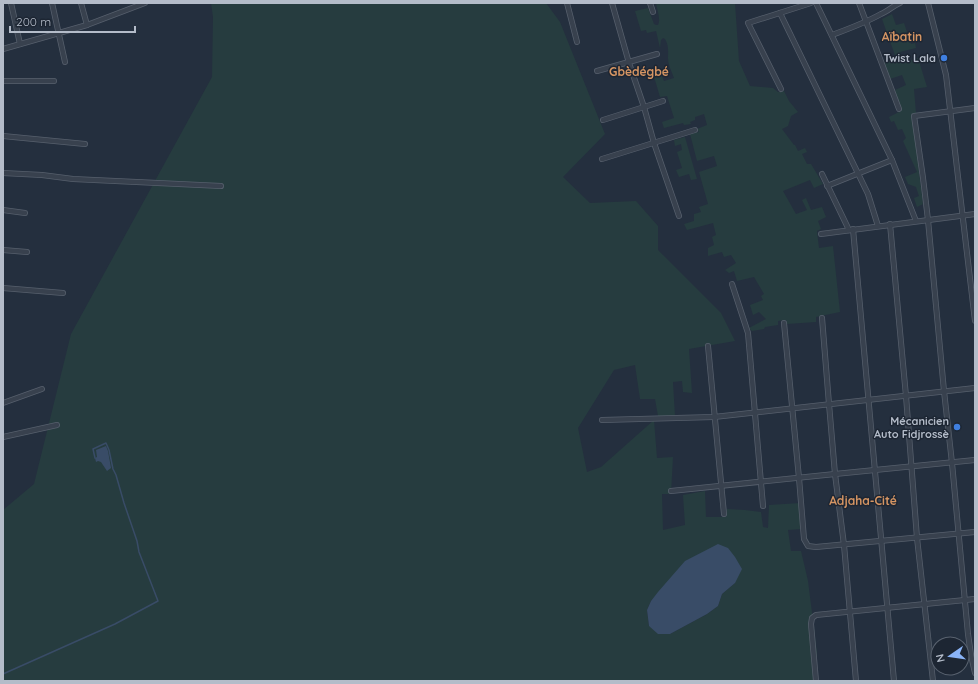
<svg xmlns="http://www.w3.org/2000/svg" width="978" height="684" font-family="Quicksand,sans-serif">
  <rect width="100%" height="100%" fill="#242f3e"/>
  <g fill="#263c3f" fill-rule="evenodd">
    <path d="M211,3H546L560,22L605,134L563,177L590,203L636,201L658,226V250L721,313L735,341L689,349L692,393L683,392L682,381L673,382L675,416H658L655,399H640L635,365L614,370L578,428L587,472L601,467L654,420L657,458L673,457L671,494H662L663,530L685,525L683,495L705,491L706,517H726L727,509L745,510L761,512L763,527L768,528L769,505L800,503L802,529L788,530L791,551H801L808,581L817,652L816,681H3V510L34,484L71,334L212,77L213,17ZM674,575L735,583L722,594L718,606L707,614L670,634L649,626L647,610L651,601Z"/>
    <path d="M656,3H735L739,61L750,86L773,88L778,92L784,91L789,101L798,112L791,116L788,126L782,129L794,145H795L798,151L805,148L807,152L802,154L807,164H811L823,184L814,188L810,180L783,191L796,214L807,210L802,200L806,198L811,210L822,207L826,217L818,221L821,229L817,231L819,248L833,246L840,312L816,317V322L787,324L786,320L778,321V325L765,327L764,329L752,331L749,328L766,319L759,312L753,315L750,305L763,300L761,296L764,294L754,277L737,281L734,271L729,273L725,270L736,263L731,255L724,257L722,252L708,256V248L714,245L712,237L716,235L713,223L687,230L684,224L694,221V214L701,212L699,207L708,204L699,172L717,166L714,156L697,161L690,134L699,132L697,129L707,125L704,114L695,117V120L690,122L691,124L684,125L683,123L664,128L662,122L674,118L667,96L660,97L652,70L659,69L664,81L674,78C672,72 668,65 668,58C668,51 669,46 665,39L663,38L661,40L660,48L656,31L647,33L646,30L641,31L635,11L648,8L654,24L656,25H658C661,19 657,10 656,3Z"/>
    <polygon points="892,14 896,25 904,23 911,44 915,43 916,48 900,52 904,62 918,58 927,87 914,89 916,113 912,114 923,204 917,207 914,198 919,196 916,187 908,184 905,177 917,172 903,141 906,138 902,129 898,130 894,121 891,122 889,117 901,111 895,90 906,85 902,75 890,79 884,62 896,58 882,19"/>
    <polygon points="685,137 697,179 691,180 689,174 679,177 676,170 682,168 677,152 682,150 681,144 675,146 674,140"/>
  </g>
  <g fill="#394c67">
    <polygon points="106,446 108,451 111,468 107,471 101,462 98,461 96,462 95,458 97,457 96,450"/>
    <polygon points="718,544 728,548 735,557 742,569 735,583 722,594 718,606 707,614 670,634 658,634 649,626 647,610 651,601 658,592 685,561"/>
  </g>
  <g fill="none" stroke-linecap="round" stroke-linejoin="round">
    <polyline stroke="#394c67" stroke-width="1.5" points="3,674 115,624 158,601 139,552 137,541 124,503 116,475 113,469 109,450 106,443 93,449 95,458"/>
    <g stroke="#565f6c" stroke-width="6">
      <g id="minor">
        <polyline points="11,3 20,44"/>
        <polyline points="52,3 65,62"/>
        <polyline points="81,3 87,25"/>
        <polyline points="567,3 577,42"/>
        <polyline points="612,3 629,63 644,107 654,143 679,216"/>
        <polyline points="650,3 653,12"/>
        <polyline points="816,3 892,160 916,221"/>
        <polyline points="859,3 899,109"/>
        <polyline points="928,3 946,75 975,321"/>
        <polyline points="780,13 868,194 878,226"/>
        <path d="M832,35C848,29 865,23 881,14C888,11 893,6 900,3"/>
        <polyline points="3,49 87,25 145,3"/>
        <polyline points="597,71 657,54"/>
        <polyline points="3,81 54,81"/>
        <polyline points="781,89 748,23 811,3"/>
        <polyline points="975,108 914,116 923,178 928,220 944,391 952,463 968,634 971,655 975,673"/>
        <polyline points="603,120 663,101"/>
        <polyline points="3,136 85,144"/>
        <polyline points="602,159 695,130"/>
        <polyline points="3,173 42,175 73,179 221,186"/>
        <polyline points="822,174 849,230"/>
        <polyline points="827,186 892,160"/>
        <polyline points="3,210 25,213"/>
        <polyline points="890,224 906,396 917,538 933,681"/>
        <polyline points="853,229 894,681"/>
        <polyline points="821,234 975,214"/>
        <polyline points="3,250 27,252"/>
        <polyline points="732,284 748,333 763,506"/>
        <polyline points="3,288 63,293"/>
        <polyline points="822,318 829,404 835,474 844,545 856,681"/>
        <polyline points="784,323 799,478 804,539 808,546 816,547 975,532"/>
        <polyline points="708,346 724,514"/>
        <polyline points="3,403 42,389"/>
        <polyline points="602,420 714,417 975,388"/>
        <polyline points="3,437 57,425"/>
        <polyline points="671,491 835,474 975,460"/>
        <polyline points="816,681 811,624 812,618 816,615 975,599"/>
      </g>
    </g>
    <use href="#minor" stroke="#38414e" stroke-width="4.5"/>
  </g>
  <g fill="#3f7fe0" stroke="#1d2633" stroke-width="1.5">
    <circle cx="944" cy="58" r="4"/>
    <circle cx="957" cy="427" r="4"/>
  </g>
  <g text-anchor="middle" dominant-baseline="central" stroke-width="3" stroke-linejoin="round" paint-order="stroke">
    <g font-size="11" font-weight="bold" fill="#b4bcc9" stroke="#1d2633" text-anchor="end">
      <text x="936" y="58">Twist Lala</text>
      <text x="949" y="421">Mécanicien<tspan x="949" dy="13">Auto Fidjrossè</tspan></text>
    </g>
    <g font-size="12" font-weight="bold" fill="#d59563" stroke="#1d2633">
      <text x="902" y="36">Aïbatin</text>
      <text x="639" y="71">Gbèdégbé</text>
      <text x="863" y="500">Adjaha-Cité</text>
    </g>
  </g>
  <rect width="978" height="684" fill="none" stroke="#b4bcc9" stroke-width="8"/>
  <g transform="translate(950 656) rotate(257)"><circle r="19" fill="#1d2633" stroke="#59626f"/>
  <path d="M0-3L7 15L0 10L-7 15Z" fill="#8ab4f8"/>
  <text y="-6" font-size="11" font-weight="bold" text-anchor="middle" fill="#b4bcc9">N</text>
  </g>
  <path d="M10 26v6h125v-6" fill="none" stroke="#b4bcc9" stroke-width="2"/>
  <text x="16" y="26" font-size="12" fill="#b4bcc9" stroke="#1d2633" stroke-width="3" paint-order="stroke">200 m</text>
</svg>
